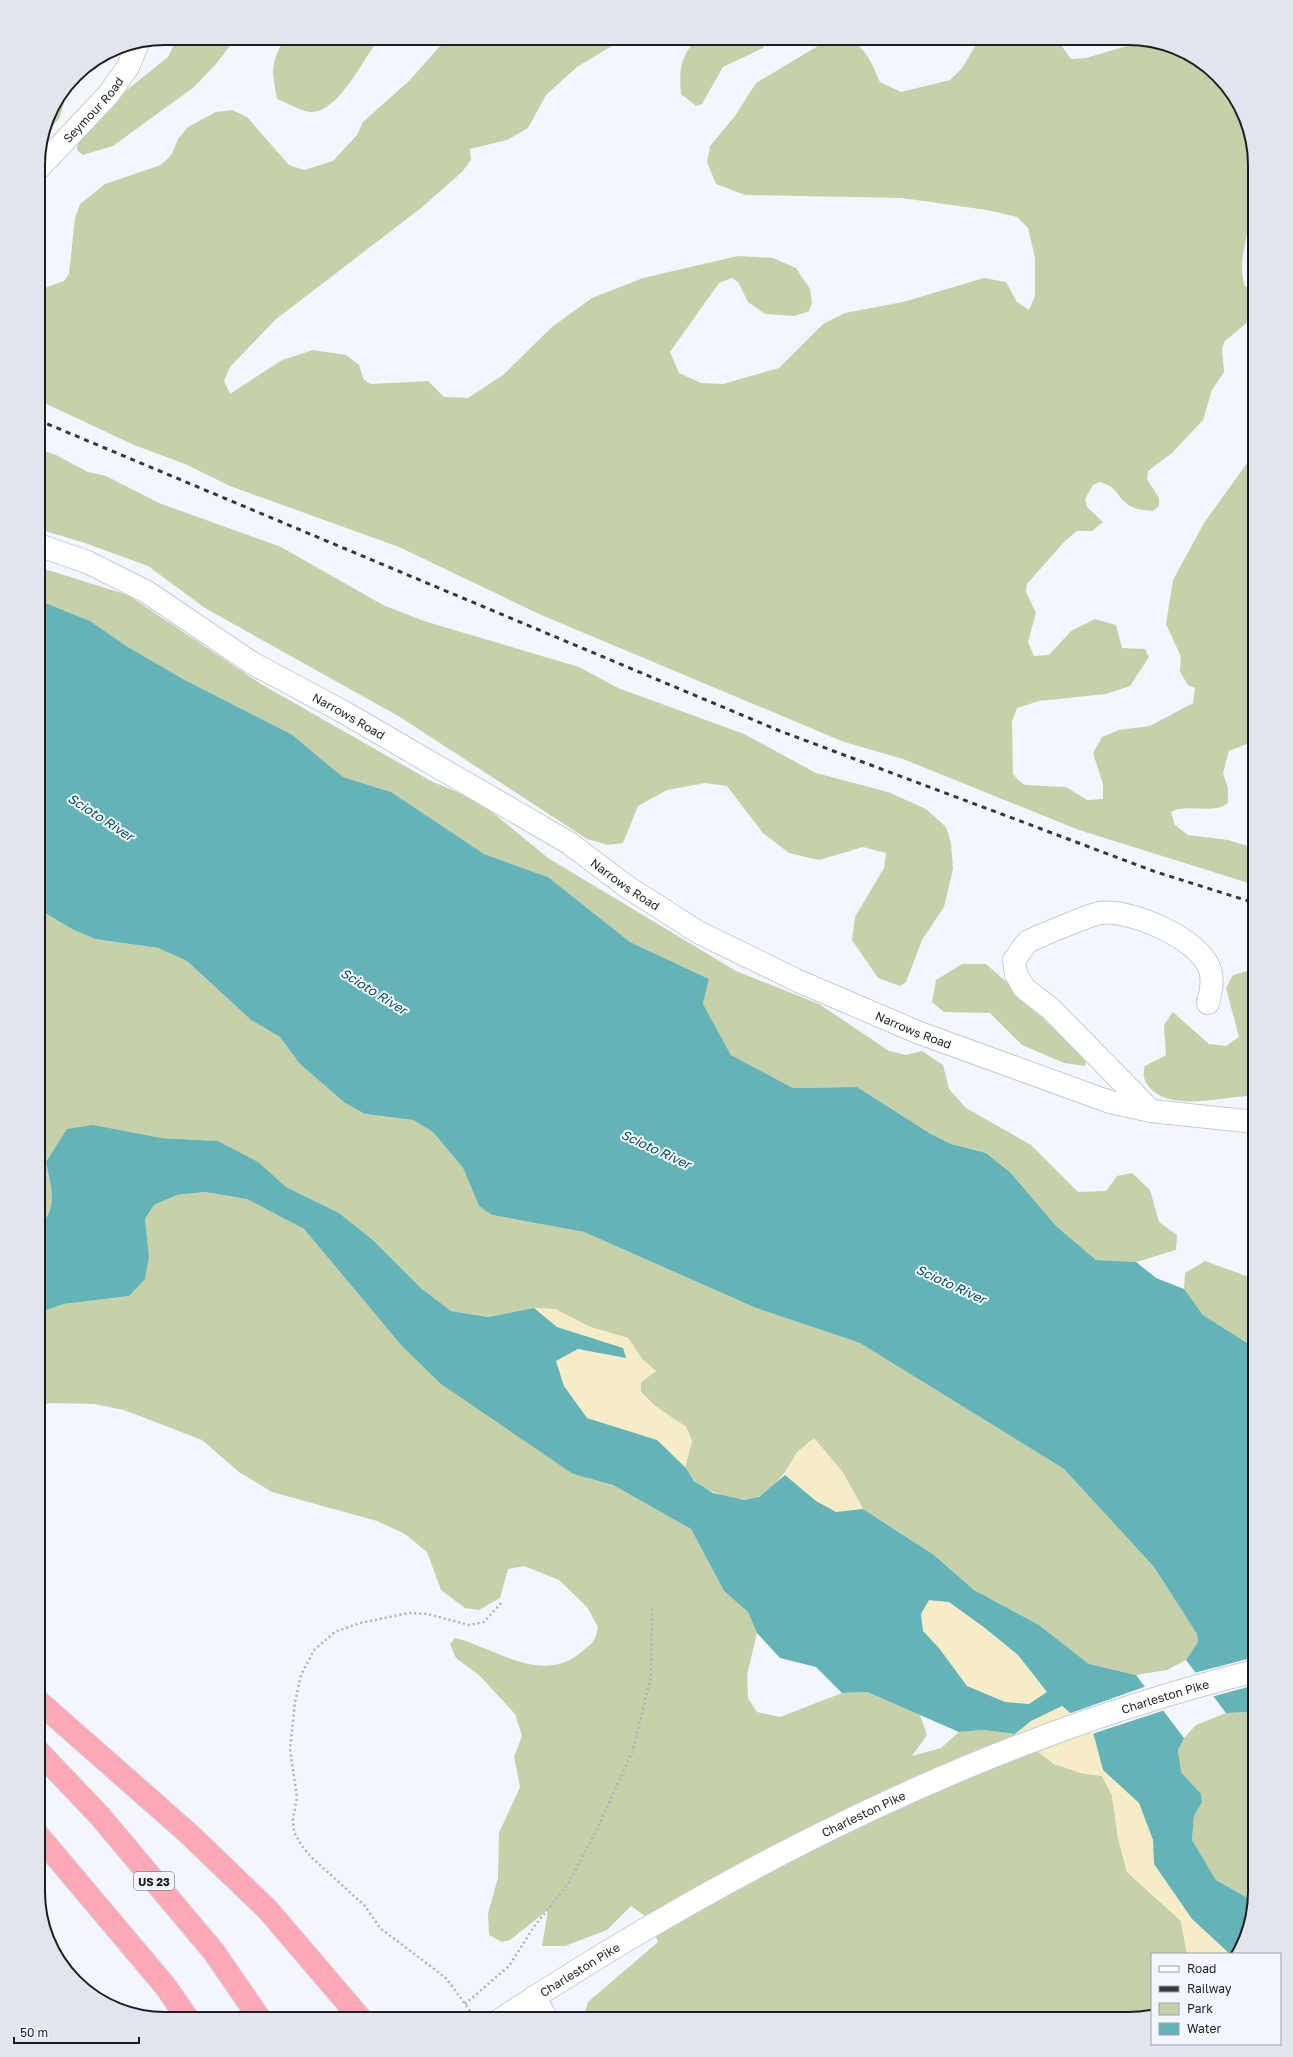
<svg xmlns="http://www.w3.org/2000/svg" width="1293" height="2057" font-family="'Golos Text',sans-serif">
  <rect width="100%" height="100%" fill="#f3f6fe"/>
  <g fill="#c6d1a9">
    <polygon points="177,38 236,38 216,64 194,87 113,146 83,155 77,150 79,136 107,106 168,57"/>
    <path d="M285,38H380C364,57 339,113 311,112C303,112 285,102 277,99C272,70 270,64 285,38Z"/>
    <path d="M454,38H625L577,67L546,95L528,128L507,140L470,149L471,160L462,172L421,208L275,320L230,367L224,381L230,394L282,360L313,350L346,355L359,365L364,380L371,384L428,381L444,397L468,398L503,375L552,327L592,298L643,278L738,256L773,258L796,268L810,289L812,303L809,311L795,316L765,314L748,302L738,282L732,278L719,283L670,352L679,373L701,383L723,384L779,368L823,324L845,313L903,302L984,278L1006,282L1017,302L1029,310L1035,296V258L1028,228L1017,217L987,210L902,198L745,195L716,184L707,162L710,146L735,116L756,83L831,38C862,38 869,56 880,82L901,92L950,80L962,68L979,40L984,38H1056L1071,59L1086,58L1144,41L1198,59L1242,109L1255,165V194L1251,198C1250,207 1250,217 1249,226C1245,246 1238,266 1245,286L1255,292V316L1225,341L1222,348L1224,372L1212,390L1203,420L1172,453L1148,471L1147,479L1159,498V506L1153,511C1144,510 1134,510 1126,503C1114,492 1118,488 1100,482L1093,485L1085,499L1087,507L1103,522L1092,531H1077L1065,541L1027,584L1026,592L1036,613L1028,642L1034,656L1049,655L1071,631L1095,619L1116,625L1122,648L1145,649L1149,657L1130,686L1106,694L1039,701L1017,708L1012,721L1013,774L1018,780L1025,785L1066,787L1087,800L1103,799V784L1093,753L1102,737L1119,730L1150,726L1193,703L1195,688L1188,685L1180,672L1181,657L1166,624L1173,580L1204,523L1255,452V741L1229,751L1223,773L1228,788V803C1213,815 1188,803 1171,812L1175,825L1188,835L1228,840L1255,848V885L1079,830L903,759L844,742L539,614L399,547L230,486L185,464L134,445L38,400V288L41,289L64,281L69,274L75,218L80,204L105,184L161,165L172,154L178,139L188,127L216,112L232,110L247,117L289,165L304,170L333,161L357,135L363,122L411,79L439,47Z"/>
    <path d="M697,38H768L763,48L723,67L702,104L696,106L681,94C679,69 680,58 697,38Z"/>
    <polygon points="61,95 66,97 59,119 44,135 51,109"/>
    <polygon points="38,449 56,455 88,472 106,476 159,503 281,547 383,605 424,621 579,667 618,688 744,734 816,773 888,792 926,809 946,827 951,843 953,869 944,907 922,940 906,982 900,986 878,978 852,940 855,917 884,868 886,853 863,847 819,860 789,853 763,833 727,786 705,783 667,790 638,806 623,843 608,845 587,839 400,717 205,608 148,566 85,543 38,529"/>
    <polygon points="38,567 128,595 261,684 431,781 480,802 548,858 736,971 819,1004 889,1051 906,1055 922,1051 943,1065 949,1089 966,1108 1031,1145 1078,1192 1106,1191 1117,1176 1132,1173 1150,1190 1159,1222 1177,1235 1176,1250 1136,1262 1096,1260 1056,1226 1010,1172 986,1153 951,1144 931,1134 857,1087 793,1088 731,1055 703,1004 709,979 630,942 548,877 484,854 391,792 343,777 291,734 183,679 128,647 90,621 38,600"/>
    <path d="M38,909L72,929L95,939L158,948L187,961L251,1020L280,1037L299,1063L365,1114L413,1120L433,1132L463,1168L479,1206L492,1215L584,1232L756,1308L860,1343L1064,1469L1154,1567L1197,1634L1198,1642L1186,1660L1167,1670L1136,1675L1089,1664L1039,1625L974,1590L934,1555L863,1509L842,1471L797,1452C788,1469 777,1486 760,1496C743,1506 710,1493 696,1482C691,1478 688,1472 685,1467L692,1441L686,1427L655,1406L641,1392V1382L656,1371L642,1359L628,1338L590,1327L555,1309L534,1308L488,1317L451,1311L422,1289L373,1240L339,1213L286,1187L257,1162L218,1141L161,1138L46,1162C51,1189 59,1206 38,1229Z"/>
    <polygon points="962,964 986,964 1033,1005 1048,1024 1061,1032 1086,1059 1085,1066 1064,1063 1022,1045 990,1013 944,1012 932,1002 936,980"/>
    <path d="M1255,969V1092L1247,1096C1219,1098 1173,1110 1152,1090C1144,1081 1142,1077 1145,1066L1166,1055L1164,1025L1173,1012L1209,1044L1226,1046L1239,1037L1226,988L1233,975Z"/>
    <path d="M205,1192L247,1199L304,1229L401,1345L573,1474L613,1485L691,1529L724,1591L748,1612L755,1626L757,1633L747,1675L748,1698L757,1712L780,1717L842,1693L867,1692L920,1715L927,1735L912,1756L941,1748L959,1732L984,1730L1015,1734L1054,1764L1081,1773L1102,1776L1112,1795L1118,1838L1127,1872L1181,1921L1187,1954H1152V2013L1128,2019H583L588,2002L658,1942L649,1919L631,1906L607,1930L565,1946H542L548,1910L510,1940L502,1942L489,1935L488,1913L498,1878L499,1833L520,1787L514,1757L522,1736L515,1714L480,1676L456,1658L450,1644L455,1638C496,1648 541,1685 580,1653C593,1643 594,1644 598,1627L587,1607L559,1580L524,1566L508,1569L500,1598L479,1610L465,1608L441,1590L427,1552L405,1534L377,1521L272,1492L239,1472L202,1440L124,1410L94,1404L49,1403L38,1407V1313L64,1304L129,1296L149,1256L145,1219L154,1205L177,1195Z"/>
    <polygon points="1205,1261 1249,1277 1255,1275 1255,1348 1203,1315 1184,1290 1185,1273"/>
    <polygon points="1251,1712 1255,1714 1255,1892 1253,1901 1216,1880 1192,1840 1194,1816 1202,1802 1201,1794 1181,1772 1178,1750 1184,1738 1196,1725 1226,1713"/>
  </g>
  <g fill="#f6ecc7">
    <polygon points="534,1308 555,1309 590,1327 628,1338 642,1359 656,1371 641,1382 641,1392 655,1406 686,1427 692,1441 685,1467 657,1440 587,1418 564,1386 556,1361 578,1349 626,1358 623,1348 557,1327"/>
    <polygon points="814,1438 842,1471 863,1509 836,1512 816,1501 785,1475 797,1452"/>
    <polygon points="929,1599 949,1602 985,1628 1018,1655 1047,1692 1029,1704 1005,1702 967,1686 939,1648 923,1631 921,1614"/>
    <polygon points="1061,1706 1094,1732 1103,1770 1139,1803 1153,1840 1154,1864 1192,1919 1230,1954 1187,1954 1181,1921 1127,1872 1118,1838 1112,1795 1102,1776 1081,1773 1054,1764 1015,1734 1031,1721"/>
  </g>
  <g fill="#64b3b7" fill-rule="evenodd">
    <polygon points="38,600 90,621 128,647 183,679 291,734 343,777 391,792 484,854 548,877 630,942 709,979 703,1004 731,1055 793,1088 857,1087 931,1134 951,1144 986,1153 1010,1172 1056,1226 1096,1260 1136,1262 1156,1278 1184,1289 1203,1315 1255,1348 1255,1714 1251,1712 1226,1713 1186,1660 1198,1642 1197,1634 1154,1567 1064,1469 860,1343 756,1308 584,1232 492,1215 479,1206 463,1168 433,1132 413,1120 365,1114 344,1102 299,1063 280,1037 251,1020 187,961 158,948 95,939 72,929 38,909"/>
    <path d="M93,1125L161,1138L218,1141L258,1162L286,1187L339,1213L373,1240L422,1289L451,1311L488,1317L534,1308L557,1327L623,1348L626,1358L578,1349L556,1361L564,1386L587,1418L657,1440L685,1467L694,1481L713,1493L744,1500L759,1497L785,1475L816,1501L836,1512L863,1509L934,1555L974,1590L1039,1625L1089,1664L1136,1675L1184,1738L1178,1750L1181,1772L1201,1794L1202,1802L1194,1816L1192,1840L1216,1880L1253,1901L1238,1954H1230L1192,1919L1154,1864L1153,1840L1139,1803L1103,1770L1093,1732L1062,1706L1031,1721L1015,1734L984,1730L959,1732L867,1692L842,1693L816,1667L780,1658L757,1633L748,1612L724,1591L691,1529L613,1485L573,1474L441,1384L401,1345L304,1229L247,1199L205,1192L177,1195L154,1205L145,1219L149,1256L145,1279L129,1296L64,1304L38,1313V1229C59,1206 51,1189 46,1162L67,1129ZM929,1600L949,1602L985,1628L1018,1655L1047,1692L1029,1704L1005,1702L967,1686L939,1648L923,1631L921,1614Z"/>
  </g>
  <g fill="#f3f6fe">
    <polygon points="1255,1657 1255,1685 1211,1697 1194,1673"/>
    <polygon points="1147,1686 1165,1710 1092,1734 1068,1714"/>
  </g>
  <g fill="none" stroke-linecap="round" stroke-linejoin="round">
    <g stroke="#c8cbd3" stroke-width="24">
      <g id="minor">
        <path id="s1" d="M38,169L108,95L128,67L138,43"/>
        <path id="s2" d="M38,545L87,562L147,592L252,663L340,710L569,843L626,886L698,932L796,980L917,1032L1110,1102L1151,1111L1255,1122"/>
        <path d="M1151,1111L1051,1009L1024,988L1016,974L1014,960C1019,955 1023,945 1029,941C1037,937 1092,914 1100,913C1130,909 1196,937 1209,967C1214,979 1211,991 1208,1003"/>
        <polyline points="534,1997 547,2019"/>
        <path id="s3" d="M501,2019C733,1867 984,1738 1255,1671"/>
      </g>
    </g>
    <g stroke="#d2d2d3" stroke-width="24">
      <g id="highway">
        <polyline points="38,1701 188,1833 268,1910 361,2019"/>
        <polyline points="38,1751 99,1815 214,1952 260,2019"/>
        <polyline points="38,1835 166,1987 188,2019"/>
      </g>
    </g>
    <g stroke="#b0b2b9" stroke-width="2.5" stroke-dasharray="2 3" stroke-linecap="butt">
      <polyline points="465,2004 509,1966 533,1928 568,1884 596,1831 633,1750 651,1676 652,1607"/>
      <polyline points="476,2019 446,1978 380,1928 365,1906 311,1857 302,1846 294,1832 293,1819 297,1797 290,1749 295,1702 301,1675 314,1650 335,1632 360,1623 409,1613 428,1614 469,1625 484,1622 503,1601"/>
    </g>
    <use href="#minor" stroke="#fff" stroke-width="22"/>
    <use href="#highway" stroke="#fda8b6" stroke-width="22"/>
    <polyline stroke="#37383c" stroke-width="3" stroke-dasharray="5 5" stroke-linecap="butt" points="38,420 780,731 1156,872 1255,903"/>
  </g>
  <g text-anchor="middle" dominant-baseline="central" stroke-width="4" stroke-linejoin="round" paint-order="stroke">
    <rect fill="#f3f6fe" stroke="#5e5f64" stroke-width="1" x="134" y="1872" width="40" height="18" rx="3"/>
    <g font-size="11" font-weight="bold" fill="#1e1e22">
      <text x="154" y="1881">US 23</text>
    </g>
    <g font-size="12" fill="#1e1e22" stroke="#f3f6fe">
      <text stroke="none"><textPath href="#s1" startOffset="81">Seymour Road</textPath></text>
      <text stroke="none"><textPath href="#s2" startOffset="356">Narrows Road</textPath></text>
      <text stroke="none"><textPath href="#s2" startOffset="680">Narrows Road</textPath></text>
      <text stroke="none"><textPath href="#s2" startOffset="1004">Narrows Road</textPath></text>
      <text stroke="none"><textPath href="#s3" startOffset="741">Charleston Pike</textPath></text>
      <text stroke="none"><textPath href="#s3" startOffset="417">Charleston Pike</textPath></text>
      <text stroke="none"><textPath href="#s3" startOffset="93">Charleston Pike</textPath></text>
    </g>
    <g font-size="13" font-style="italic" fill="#055053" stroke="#f3f6fe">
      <text transform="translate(101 817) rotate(33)">Scioto River</text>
      <text transform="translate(374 991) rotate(32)">Scioto River</text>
      <text transform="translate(656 1149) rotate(25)">Scioto River</text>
      <text transform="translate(951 1284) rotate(25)">Scioto River</text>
    </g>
  </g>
  <path d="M0 0H1293V2057H0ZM165 45H1128A120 120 0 0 1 1248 165V1892A120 120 0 0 1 1128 2012H165A120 120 0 0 1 45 1892V165A120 120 0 0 1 165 45Z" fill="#e2e5ec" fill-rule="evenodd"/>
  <path fill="none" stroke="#1e1e22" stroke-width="2" d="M165 45H1128A120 120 0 0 1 1248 165V1892A120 120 0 0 1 1128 2012H165A120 120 0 0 1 45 1892V165A120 120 0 0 1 165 45Z"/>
  <rect x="1151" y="1953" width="130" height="92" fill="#f3f6fe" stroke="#9ea0a6"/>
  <rect x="1159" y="1966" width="20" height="6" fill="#ffffff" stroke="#9ea0a6"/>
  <text x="1187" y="1973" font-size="12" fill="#1e1e22">Road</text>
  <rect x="1159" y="1986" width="20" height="6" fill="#37383c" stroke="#9ea0a6"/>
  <text x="1187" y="1993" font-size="12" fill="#1e1e22">Railway</text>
  <rect x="1159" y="2003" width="20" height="12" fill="#c6d1a9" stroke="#9ea0a6"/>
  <text x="1187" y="2013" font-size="12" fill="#1e1e22">Park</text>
  <rect x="1159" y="2023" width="20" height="12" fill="#64b3b7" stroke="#9ea0a6"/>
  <text x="1187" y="2033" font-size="12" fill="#1e1e22">Water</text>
  <path d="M14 2037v6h125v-6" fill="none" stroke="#1e1e22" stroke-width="2"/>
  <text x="20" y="2037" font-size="12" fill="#1e1e22" stroke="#f3f6fe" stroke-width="3" paint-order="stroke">50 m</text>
</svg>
